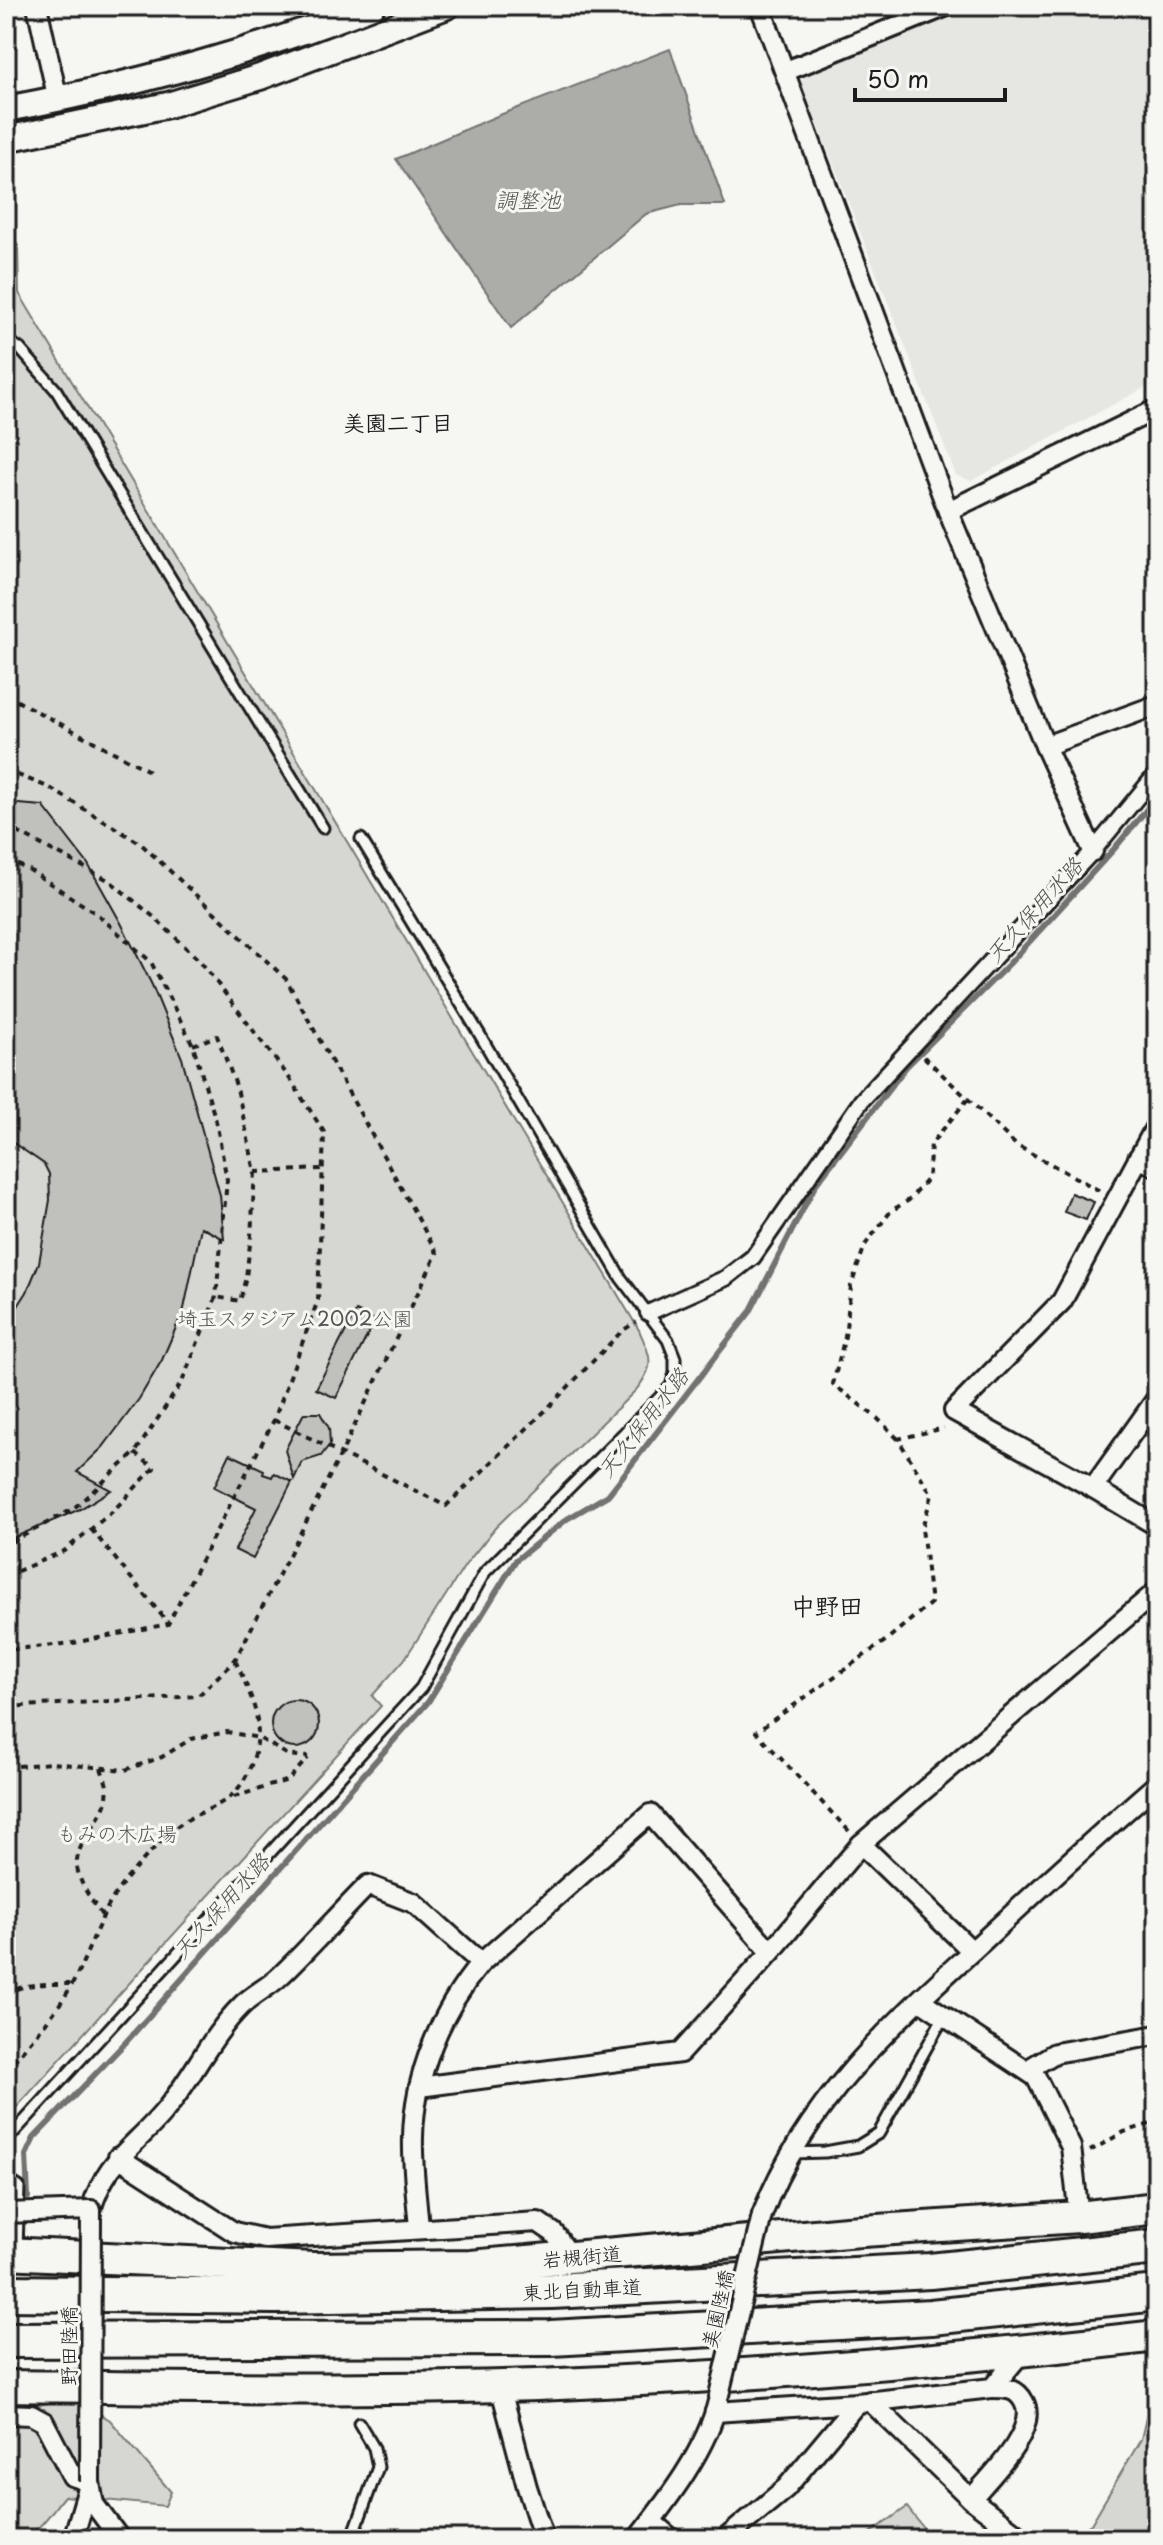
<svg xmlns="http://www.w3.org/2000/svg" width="1163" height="2545" font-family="'Playpen Sans','Klee One',sans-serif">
  <rect width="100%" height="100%" fill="#f6f6f2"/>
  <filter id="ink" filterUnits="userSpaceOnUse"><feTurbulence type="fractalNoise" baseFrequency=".0125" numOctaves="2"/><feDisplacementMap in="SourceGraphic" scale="16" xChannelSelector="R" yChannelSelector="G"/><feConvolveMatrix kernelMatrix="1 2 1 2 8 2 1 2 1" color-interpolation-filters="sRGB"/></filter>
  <g filter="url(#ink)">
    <polygon fill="#e6e6e2" points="974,6 1157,6 1157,381 971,481 956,475 801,82 806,73"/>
    <g fill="#d6d6d2" stroke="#797977" stroke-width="2">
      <path d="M6,226L18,246L19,293L639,1330C651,1358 656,1365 636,1390L495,1528L466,1564L404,1660L372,1696L381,1706L6,2119Z"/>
      <polygon points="1157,2371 1157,2539 1065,2539 1091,2524 1141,2439"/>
      <path d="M74,2398L110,2420L171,2492L165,2506L64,2496C45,2519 38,2539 6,2539V2404L39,2405Z"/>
      <polygon points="907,2507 932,2539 869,2539 869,2534"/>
    </g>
    <polygon fill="#acaca9" stroke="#727271" stroke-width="2" points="670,49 725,205 681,205 646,214 511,328 396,159 497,116"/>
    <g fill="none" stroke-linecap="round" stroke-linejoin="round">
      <polyline stroke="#727271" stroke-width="6" points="28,2197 26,2155 34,2138 126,2042 428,1702 516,1560 567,1519 608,1495 750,1312 816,1184 906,1067 1009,964 1114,849 1157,797"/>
    </g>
    <g fill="#c0c0bd" stroke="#1c1c1c" stroke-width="2">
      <polygon points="6,803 43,806 88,864 121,923 152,985 182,1058 220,1195 224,1239 201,1227 184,1309 162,1360 139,1399 103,1447 77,1472 111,1490 80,1509 6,1541 6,1325 27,1292 39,1263 50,1200 49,1174 44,1164 6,1138"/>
      <polygon points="1071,1193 1094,1202 1086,1220 1064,1212"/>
      <polygon points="356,1311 375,1320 336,1398 316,1389"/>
      <polygon points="304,1413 320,1413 329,1428 330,1444 321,1456 302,1462 294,1479 285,1450"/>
      <polygon points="230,1454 264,1470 263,1474 272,1477 274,1473 292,1482 253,1559 235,1550 256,1508 214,1487"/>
      <circle cx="295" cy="1724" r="24"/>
    </g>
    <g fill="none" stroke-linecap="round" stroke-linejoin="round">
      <g stroke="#1c1c1c" stroke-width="15">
        <g id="service">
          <polyline points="6,339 20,349 56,390 323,828"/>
          <polyline points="6,2141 421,1688 485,1572 671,1386 675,1373 675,1358 668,1340 621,1278 480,1035 361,839"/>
          <polyline points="793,2153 825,2152 858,2146 879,2133 944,2016"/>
          <polyline points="6,2179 19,2187 17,2248"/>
          <polyline points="352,2539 378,2467 374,2448 359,2423"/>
        </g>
      </g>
      <g stroke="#1c1c1c" stroke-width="20">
        <polyline id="pedestrian" points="648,1313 726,1278 753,1257 862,1100 1093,851 1157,773"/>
      </g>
      <g stroke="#1c1c1c" stroke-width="24">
        <g id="minor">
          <polyline points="37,6 58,100"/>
          <polyline points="760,6 948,511 1045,746 1093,851"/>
          <polyline points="786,71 947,6"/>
          <polyline points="948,511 1157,409"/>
          <polyline points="1045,746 1157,705"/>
          <polyline points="1157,1124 1062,1301 954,1411 1093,1488 1157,1526"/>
          <polyline points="1138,1158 1157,1167"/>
          <polyline points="1093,1488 1157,1398"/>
          <polyline points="861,1844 972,1951"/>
          <polyline points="920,2000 1036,2077 1071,2147 1079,2217"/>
          <polyline points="1027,2070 1055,2053 1157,2035"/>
          <polyline points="419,2087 680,2053 771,1952 861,1844 1157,1591"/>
          <polyline points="118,2157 234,2232 265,2239 538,2222 554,2233 571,2257"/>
          <path d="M91,2210C106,2160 130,2151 162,2114C191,2081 209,2038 241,2006C252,1995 267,1988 279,1977C310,1948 338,1915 368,1885L414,1903L481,1963"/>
          <path d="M762,2215C804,2103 894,2022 981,1943C1039,1889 1097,1836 1157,1784"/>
          <path d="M419,2229C417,2199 412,2168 413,2137C414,2076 441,2010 481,1963L650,1814L771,1952"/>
          <polyline points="500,2386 527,2487 544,2539"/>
          <polyline points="870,2401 971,2499 1024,2539"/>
          <polyline points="715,2412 857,2403 992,2388 1022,2352"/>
          <polyline points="6,2414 31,2415 44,2422 72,2476 90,2482"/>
          <polyline points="90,2482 94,2504 120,2539"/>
          <path d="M971,2499C989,2478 1039,2430 1024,2402C1017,2388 1006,2388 992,2388"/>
          <polyline points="651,2521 672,2539"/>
          <polyline points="73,2539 89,2485"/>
          <path d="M637,2539C667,2501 707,2449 718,2401"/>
          <polyline points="725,2539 786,2488 857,2403"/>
        </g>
      </g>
      <g stroke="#1c1c1c" stroke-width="30">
        <g id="tertiary">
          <path d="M6,109C131,86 253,52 372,6"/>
          <polyline points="6,139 168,105 260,77 447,6"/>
        </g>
      </g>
      <g stroke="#1c1c1c" stroke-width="36">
        <g id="trunk">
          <polyline points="6,2253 313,2268 471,2266 847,2232 1079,2217 1157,2208"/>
          <path d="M6,2386C183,2388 360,2391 537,2385C744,2377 951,2360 1157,2336"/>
        </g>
      </g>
      <g stroke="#1c1c1c" stroke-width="40">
        <g id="motorway">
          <polyline points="6,2293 277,2296 552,2291 930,2271 1157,2247"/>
          <polyline points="6,2340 551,2338 931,2317 1157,2293"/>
        </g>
      </g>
      <g stroke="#1c1c1c" stroke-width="4" stroke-dasharray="6 6" stroke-linecap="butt">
        <polyline points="6,695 153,773"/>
        <polyline points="6,770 50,788 140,843 286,979 437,1253 341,1454 235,1660 198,1696 6,1707"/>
        <polyline points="6,826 110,881 155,918 201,962 288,1076 324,1132 318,1300 274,1420 168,1624 73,1643 6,1650"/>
        <polyline points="6,860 28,869 97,914 151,962 193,1045 216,1121 227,1180 216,1297 182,1382 135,1453 73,1509 6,1545"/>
        <polyline points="193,1045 217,1036 237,1088 255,1172 251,1236 246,1277 240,1301 216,1297"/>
        <polyline points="924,1057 1016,1145 1100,1191"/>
        <polyline points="255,1172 323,1169"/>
        <polyline points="274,1420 446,1506 545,1411 622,1331 636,1322"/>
        <polyline points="898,1439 877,1418 833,1384 845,1336 851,1286 865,1245 891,1211 909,1200 928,1178 931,1144 967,1100"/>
        <polyline points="91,1529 168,1623"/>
        <polyline points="6,1576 64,1551 113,1511 154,1468 135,1453"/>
        <polyline points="6,1767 52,1763 125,1770 162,1757 191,1739 227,1732 259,1738 288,1755 308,1757"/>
        <path d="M101,1768C103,1774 106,1781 107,1786C112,1816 74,1838 77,1867C80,1886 93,1902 103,1917"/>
        <polyline points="234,1797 288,1780 308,1758"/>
        <polyline points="849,1831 756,1732 885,1641 931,1603 922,1528 932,1495 898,1439 944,1428"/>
        <path d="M6,1995C22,1982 52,1984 72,1984"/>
        <path d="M6,2071C30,2040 57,2014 75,1979C92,1945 103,1905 129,1876C143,1860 159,1842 175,1828C204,1805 232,1810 249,1770C268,1727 253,1700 235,1660"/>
        <polyline points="1090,2151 1124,2132 1157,2122"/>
      </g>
      <use href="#service" stroke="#f6f6f2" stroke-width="9"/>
      <use href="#pedestrian" stroke="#f6f6f2" stroke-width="14"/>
      <use href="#minor" stroke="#f6f6f2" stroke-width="18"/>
      <use href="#tertiary" stroke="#f6f6f2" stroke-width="24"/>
      <use href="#trunk" stroke="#f6f6f2" stroke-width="30"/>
      <use href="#motorway" stroke="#f6f6f2" stroke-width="34"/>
      <g stroke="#1c1c1c" stroke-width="24" stroke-linecap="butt">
        <g id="minor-bridge">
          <polyline points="6,2213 91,2210 90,2482"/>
          <polyline points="719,2395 762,2215"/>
        </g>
      </g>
      <use href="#minor-bridge" stroke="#f6f6f2" stroke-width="18"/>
    </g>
  </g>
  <g text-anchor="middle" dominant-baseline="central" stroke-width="6" stroke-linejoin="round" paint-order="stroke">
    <g font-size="20" fill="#545453" stroke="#f6f6f2">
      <text x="295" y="1318">埼玉スタジアム2002公園</text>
      <text x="117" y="1833">もみの木広場</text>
    </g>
    <g font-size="20" fill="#1c1c1c" stroke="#f6f6f2">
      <text transform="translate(582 2256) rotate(-5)">岩槻街道</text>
      <text transform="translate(582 2289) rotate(-3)">東北自動車道</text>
      <text transform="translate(717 2309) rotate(-77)">美園陸橋</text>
      <text transform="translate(68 2346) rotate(-90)">野田陸橋</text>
    </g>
    <g font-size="22" font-style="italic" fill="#565654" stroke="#f6f6f2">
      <text x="528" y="198">調整池</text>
      <text transform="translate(1033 909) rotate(-48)">天久保用水路</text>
      <text transform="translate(642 1422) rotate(-52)">天久保用水路</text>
      <text transform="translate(220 1905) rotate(-48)">天久保用水路</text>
    </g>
    <g font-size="22" font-weight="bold" fill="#1c1c1c" stroke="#f6f6f2">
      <text x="398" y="421">美園二丁目</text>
    </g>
    <g font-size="24" font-weight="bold" fill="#1c1c1c" stroke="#f6f6f2">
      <text x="827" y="1605">中野田</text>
    </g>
  </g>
  <rect width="1163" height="2545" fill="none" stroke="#f6f6f2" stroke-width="32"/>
  <rect x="16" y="16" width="1131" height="2513" fill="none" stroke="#1c1c1c" stroke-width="3" filter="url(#ink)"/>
  <path d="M855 88v12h150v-12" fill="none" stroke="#1c1c1c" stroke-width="4"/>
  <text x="867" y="88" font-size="24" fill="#1c1c1c" stroke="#f6f6f2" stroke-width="6" paint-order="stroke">50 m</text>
</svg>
